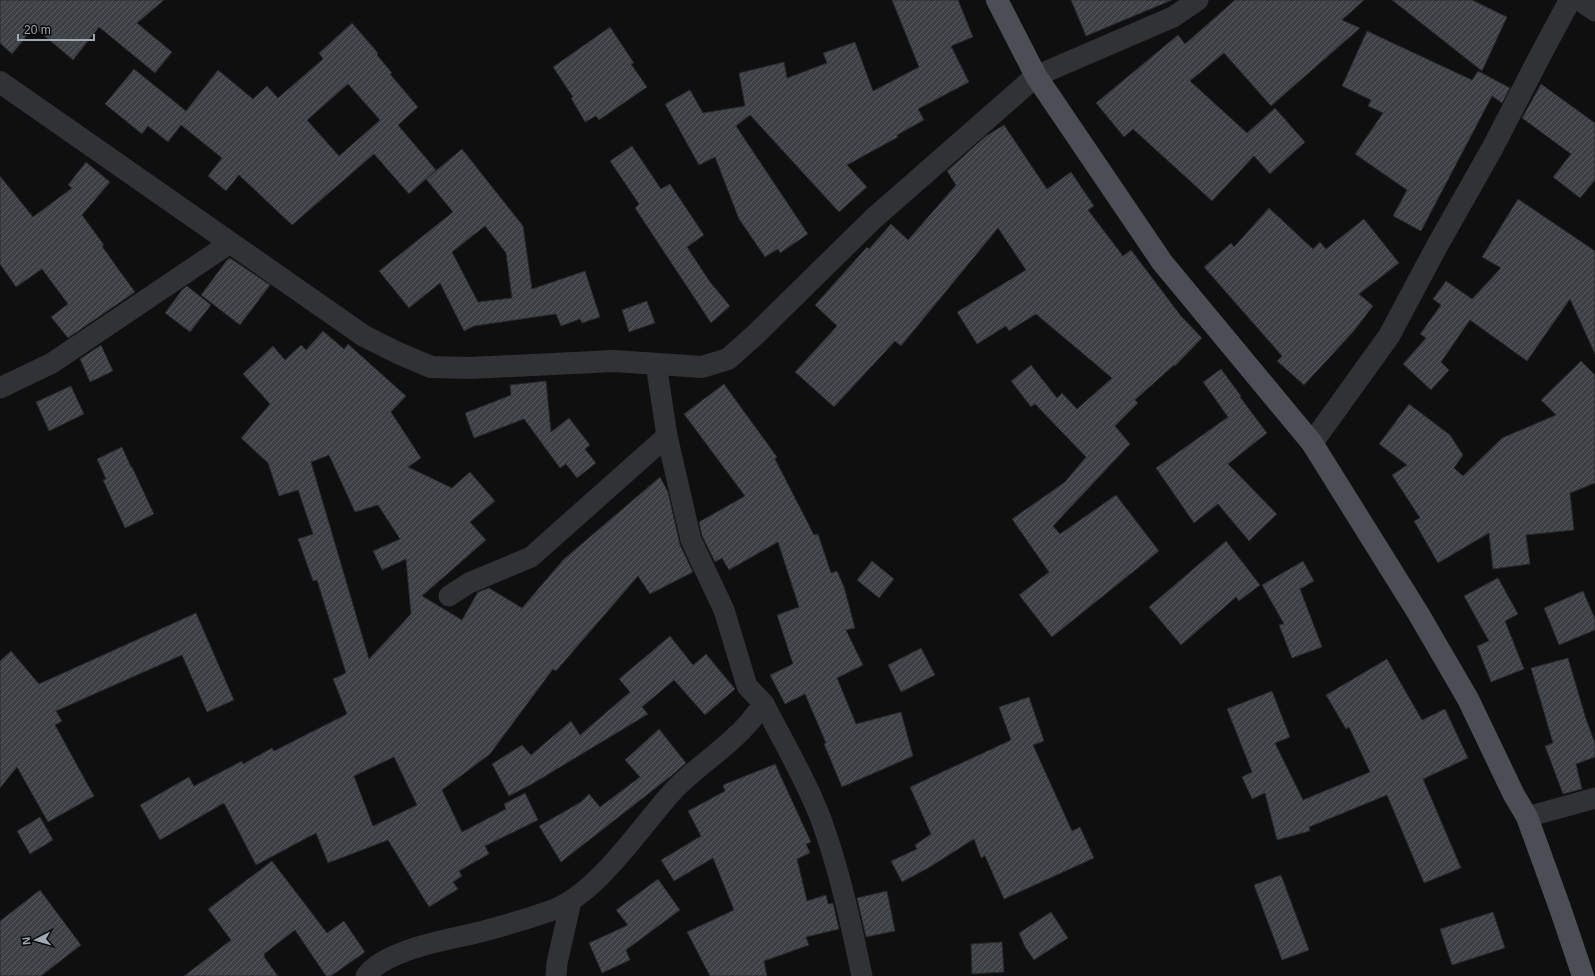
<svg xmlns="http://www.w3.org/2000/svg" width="1595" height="976" font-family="Helvetica,sans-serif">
  <defs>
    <pattern id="building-hatch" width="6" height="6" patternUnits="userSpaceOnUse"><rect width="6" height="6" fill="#3d4044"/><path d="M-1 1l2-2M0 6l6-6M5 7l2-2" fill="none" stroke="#56595d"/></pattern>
  </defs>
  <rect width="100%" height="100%" fill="#0f0f10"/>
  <g fill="url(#building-hatch)" stroke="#29292d" fill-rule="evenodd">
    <polygon points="0,0 164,0 137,23 172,52 155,73 99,27 73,60 34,27 12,54 0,43"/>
    <polygon points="892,0 958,0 973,37 951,46 969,82 918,109 924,120 897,135 898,137 847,165 867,187 839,212 750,115 736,126 808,234 780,253 778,249 765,257 739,219 715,157 699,165 665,104 690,90 703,113 745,106 739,73 784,62 787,78 827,63 823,53 855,42 873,91 919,67"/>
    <polygon points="1071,0 1172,0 1086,36"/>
    <polygon points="1235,0 1364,0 1342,20 1360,28 1271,106 1224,53 1190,81 1247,133 1275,108 1305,142 1270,174 1254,156 1212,201 1133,129 1124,137 1096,103 1178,35 1185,44"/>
    <polygon points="1392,0 1472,0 1507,17 1482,71"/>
    <path d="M352,23L378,53L377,55L392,73L390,74L418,107L398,125L436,170L409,194L374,154L292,225L239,175L226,191L208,176L222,158L181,125L168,142L148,126L142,134L105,104L134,69L186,111L218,70L253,99L267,86L278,98L323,59L319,53ZM348,84L380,120L339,156L307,120Z"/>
    <polygon points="610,27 634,63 631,64 647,87 599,120 596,116 585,122 571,98 573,97 553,67"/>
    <polygon points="1367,31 1472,80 1478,71 1510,88 1502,103 1492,96 1421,231 1393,216 1407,190 1355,154 1383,113 1368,106 1371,100 1342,86"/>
    <polygon points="1541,84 1595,123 1595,180 1580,198 1553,177 1571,154 1522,118"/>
    <polygon points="1004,125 1047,189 1071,172 1094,206 1088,210 1123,256 1131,250 1181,316 1202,338 1175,366 1174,365 1135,400 1138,403 1115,426 1130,444 1053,526 1060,534 1116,495 1159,551 1052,637 1019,595 1049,572 1012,519 1065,482 1086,457 1035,404 1031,407 1011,381 1031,365 1057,398 1062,393 1077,409 1112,378 1036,314 1009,331 1006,326 977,344 957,312 1026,270 998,228 901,346 895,341 834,407 795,372 837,326 815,305 867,247 869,249 891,224 908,240 956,185 947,171 986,136"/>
    <polygon points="632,146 661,189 670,184 704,235 687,247 710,282 730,306 711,323 635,208 639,204 610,161"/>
    <path d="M462,149L523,226L532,289L585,271L600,317L582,323L580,319L561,326L556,314L474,326L464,331L440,283L409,308L379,271L453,212L426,179ZM485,226L506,253L512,298L478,302L452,252Z"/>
    <polygon points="86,162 110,182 82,215 104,245 102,246 116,266 135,292 68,338 51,317 68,304 42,269 16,287 0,264 0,176 33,217 72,188 68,185"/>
    <polygon points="1518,199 1595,251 1595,354 1570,299 1527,361 1470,320 1441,362 1449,370 1431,390 1403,364 1426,338 1420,334 1441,305 1433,299 1446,281 1472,299 1501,268 1482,257"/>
    <polygon points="1269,208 1313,249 1320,242 1326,249 1364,219 1399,263 1359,294 1373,306 1353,332 1304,385 1277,361 1282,356 1204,267 1231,243 1234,247"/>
    <polygon points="230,258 270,285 240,325 201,295 227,260"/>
    <polygon points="187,286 211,305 190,332 165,313 182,290"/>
    <polygon points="647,301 655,323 629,332 622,310"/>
    <path d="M323,331L344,349L348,344L406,396L391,412L421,458L408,467L452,488L470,472L495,501L470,522L486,540L422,596L462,620L478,592L489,588L522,608L564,559L660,477L668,492L680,545L693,572L650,594L638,576L556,671L553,669L490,754L442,790L462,832L506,809L504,804L525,793L538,820L485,846L489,854L459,871L462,876L453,882L458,889L429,907L388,840L328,863L316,833L256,865L224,803L160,840L140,805L189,777L194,786L242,761L243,764L272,748L274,751L347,714L333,679L346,673L317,580L313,581L298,539L313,534L298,490L279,496L268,463L241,438L270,404L243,374L273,346L285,360L301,345L306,350ZM329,455L355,512L378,505L400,539L373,551L382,570L406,559L411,614L369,659L311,462ZM394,757L417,805L373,826L354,776Z"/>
    <polygon points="101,345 113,371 90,382 80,359"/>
    <polygon points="1581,361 1595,375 1595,483 1570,493 1574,530 1526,535 1530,564 1493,569 1489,533 1438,563 1414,521 1420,518 1392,475 1407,465 1379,444 1409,404 1450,435 1463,455 1454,468 1463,476 1502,438 1556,415 1541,400"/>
    <polygon points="1221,369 1241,396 1240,397 1267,433 1228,464 1277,514 1249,541 1218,504 1194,523 1156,468 1228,417 1203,382"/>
    <polygon points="546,381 551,432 569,418 590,445 585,449 596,463 577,478 566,464 560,468 524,419 474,438 465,413 511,395 510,385"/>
    <polygon points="724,384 777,457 775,459 814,535 818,534 831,573 837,571 844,587 855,628 846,630 863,665 837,678 856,724 901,712 913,756 842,787 824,744 826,743 805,694 785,704 770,675 793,664 777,615 799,607 778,542 729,570 722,558 715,562 702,536 699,522 745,496 684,414"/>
    <polygon points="71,386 84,414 49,431 36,402"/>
    <polygon points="122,447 131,467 132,467 154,514 125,528 103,480 106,479 97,459"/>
    <polygon points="1226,541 1260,585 1239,601 1236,597 1181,645 1149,607"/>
    <polygon points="872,561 894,579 879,598 857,580"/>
    <polygon points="1303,561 1314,581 1300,589 1322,647 1292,658 1279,625 1284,624 1262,585"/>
    <polygon points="1498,578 1518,614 1505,621 1524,669 1491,682 1477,646 1489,641 1464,596"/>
    <polygon points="1583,591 1595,619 1595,630 1559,645 1544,608"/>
    <polygon points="196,613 234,700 207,712 182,655 56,711 62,721 55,725 94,796 48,822 17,767 0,788 0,661 11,651 39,684"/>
    <polygon points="670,636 693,665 706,654 735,689 705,715 674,680 642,707 648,714 532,784 509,796 492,764 522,745 531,755 571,721 580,735 630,692 619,679"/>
    <polygon points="921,648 935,675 901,692 888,665"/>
    <polygon points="1568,658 1586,719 1595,743 1595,757 1576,764 1582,789 1563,794 1545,746 1553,743 1531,668"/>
    <polygon points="1387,659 1422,720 1445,709 1468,758 1423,779 1461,868 1424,883 1387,795 1309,827 1310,831 1277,840 1265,793 1252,799 1242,777 1252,772 1227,709 1272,691 1290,737 1275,743 1303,800 1370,772 1349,727 1346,729 1326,695"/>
    <polygon points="1029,697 1044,741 1033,745 1072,831 1080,827 1094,858 1004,899 985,856 981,858 974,839 930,867 902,882 891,861 917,849 915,845 931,834 910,787 1011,740 999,707"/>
    <polygon points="659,729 686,763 671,776 561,862 539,826 581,802 589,794 600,807 640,777 625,760"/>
    <polygon points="775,764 811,842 806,844 810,853 797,859 807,901 826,895 828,904 833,903 839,929 806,937 809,945 764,961 767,976 710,976 687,932 734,910 713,858 674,881 661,860 701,836 688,811 725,791 723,785"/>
    <polygon points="40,817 53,840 30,854 17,831"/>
    <polygon points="272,861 327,933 344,921 365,952 331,976 326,976 295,930 264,954 265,956 264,957 278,976 184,976 231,940 208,909"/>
    <polygon points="1281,875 1309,950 1282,960 1254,885"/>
    <polygon points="658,879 680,910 626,950 630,960 602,973 589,943 628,925 616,910"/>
    <polygon points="40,890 81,945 41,976 0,976 0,921"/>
    <polygon points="887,891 895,931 866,937 857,898"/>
    <polygon points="1051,912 1068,938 1034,960 1025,947 1019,933"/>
    <polygon points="1493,912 1505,948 1452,965 1440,929"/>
    <polygon points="1002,942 1004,972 972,974 971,944"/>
  </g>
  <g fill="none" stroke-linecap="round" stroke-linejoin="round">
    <g stroke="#303236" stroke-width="21">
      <polyline points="1579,0 1595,11"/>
      <polyline points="1036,76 1173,17 1198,0"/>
      <polyline points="0,388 52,363 230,243"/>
      <polyline points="449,596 469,583 531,557 667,436"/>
      <path d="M764,704C784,743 807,782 822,822C840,872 851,924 862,976"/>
      <polyline points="1527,817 1595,798"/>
      <path d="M366,976C385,949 449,940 480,932C503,926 527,919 550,911C597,895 641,826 674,790C694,769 718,754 738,734C748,725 756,714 764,704L747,686L724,610L691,540L667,436L656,364"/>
      <polyline points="556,976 557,963 571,901"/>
    </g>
    <g stroke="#303236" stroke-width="22">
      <polyline points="0,82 364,336 398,353 431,367 470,368 614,361 702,367 728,359 755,335 873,219 1036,76"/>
      <polyline points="1312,443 1389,336 1437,246 1493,147 1541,54 1570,0"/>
    </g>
    <polyline stroke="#4b4f55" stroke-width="22" points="997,0 1036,76 1162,262 1312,443 1418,613 1468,699 1514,795 1527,817 1560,908 1583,976"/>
  </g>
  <g transform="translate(36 940) rotate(264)" stroke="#0a0a0b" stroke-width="3" paint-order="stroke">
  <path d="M0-3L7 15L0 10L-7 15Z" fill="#9ea9b3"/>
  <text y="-6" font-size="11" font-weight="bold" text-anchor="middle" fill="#9ea9b3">N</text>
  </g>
  <path d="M18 34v6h76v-6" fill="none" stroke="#9ea9b3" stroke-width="2"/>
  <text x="24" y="34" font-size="12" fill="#9ea9b3" stroke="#0a0a0b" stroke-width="3" paint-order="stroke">20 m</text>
</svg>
